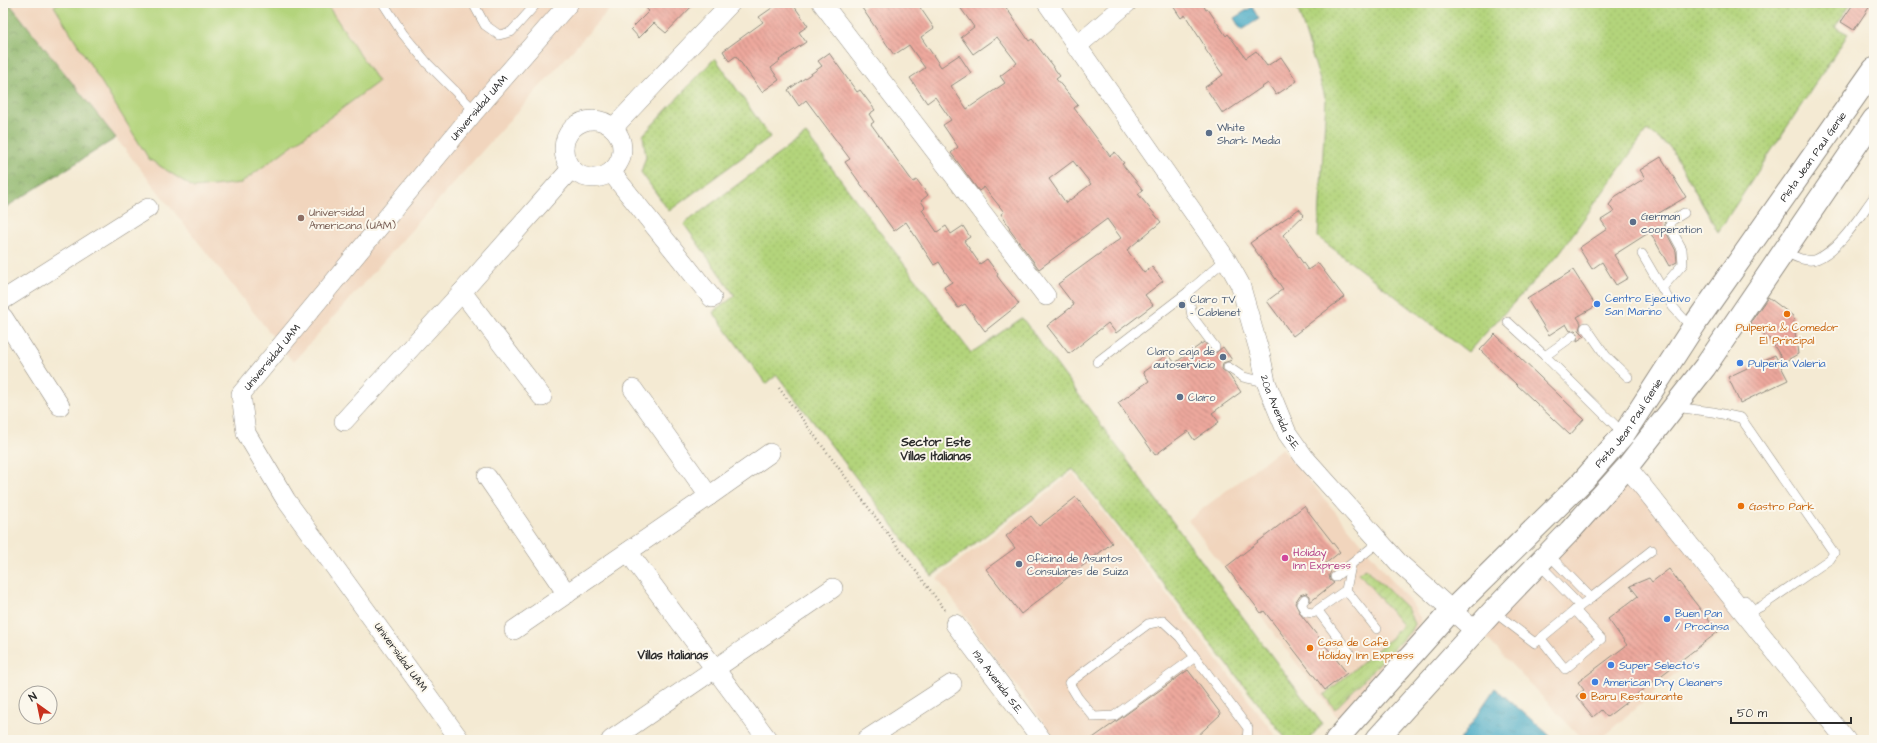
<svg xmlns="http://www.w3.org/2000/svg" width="1877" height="743" font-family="'Architects Daughter',sans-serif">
  <defs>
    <pattern id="grass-dots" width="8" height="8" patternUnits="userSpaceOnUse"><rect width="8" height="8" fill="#b3d47b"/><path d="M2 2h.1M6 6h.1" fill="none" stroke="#9ab66a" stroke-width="1.8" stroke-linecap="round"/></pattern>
    <pattern id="forest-crowns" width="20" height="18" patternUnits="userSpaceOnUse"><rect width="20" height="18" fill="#8eb66b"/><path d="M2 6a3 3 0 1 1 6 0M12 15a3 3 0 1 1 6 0" fill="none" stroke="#749458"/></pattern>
    <pattern id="garden-furrows" width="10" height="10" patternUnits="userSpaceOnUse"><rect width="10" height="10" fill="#b3d47b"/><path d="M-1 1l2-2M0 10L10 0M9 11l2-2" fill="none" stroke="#9ab66a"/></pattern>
    <pattern id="water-ripples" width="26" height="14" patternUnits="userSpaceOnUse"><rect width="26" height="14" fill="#44a9c4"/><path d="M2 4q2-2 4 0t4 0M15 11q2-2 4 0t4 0" fill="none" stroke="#398a9f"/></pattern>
    <pattern id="building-back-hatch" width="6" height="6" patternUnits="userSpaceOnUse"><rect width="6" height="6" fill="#eda89d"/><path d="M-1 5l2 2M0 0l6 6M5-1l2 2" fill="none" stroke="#c08980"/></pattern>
  </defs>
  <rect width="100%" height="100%" fill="#fbf7ec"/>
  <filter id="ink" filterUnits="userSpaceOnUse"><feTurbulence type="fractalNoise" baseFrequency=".025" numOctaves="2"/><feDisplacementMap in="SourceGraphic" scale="8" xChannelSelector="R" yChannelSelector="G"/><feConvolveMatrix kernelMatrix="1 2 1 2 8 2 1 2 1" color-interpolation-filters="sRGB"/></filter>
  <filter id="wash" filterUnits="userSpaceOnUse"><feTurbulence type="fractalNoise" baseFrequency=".012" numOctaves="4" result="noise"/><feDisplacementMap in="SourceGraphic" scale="16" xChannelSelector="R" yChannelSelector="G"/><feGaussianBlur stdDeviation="0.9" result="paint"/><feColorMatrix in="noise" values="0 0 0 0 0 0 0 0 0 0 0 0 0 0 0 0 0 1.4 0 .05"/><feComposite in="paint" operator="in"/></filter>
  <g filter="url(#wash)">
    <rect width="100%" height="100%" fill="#f4ead3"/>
    <g fill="#f1d5bd">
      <polygon points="9,3 615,3 293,362"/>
      <polygon points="1282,448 1412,604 1421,619 1416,632 1338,718 1188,520"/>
      <polygon points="1625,470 1739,618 1599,740 1583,740 1477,628"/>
      <polygon points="1073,473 1279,740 1056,740 937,578"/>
    </g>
    <g fill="url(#grass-dots)" stroke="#6f8053">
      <polygon points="1296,3 1851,3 1835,27 1848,34 1718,232 1671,148 1647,130 1558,255 1468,352 1318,237 1326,100"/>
      <polygon points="715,58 770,137 669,211 641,172 646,157 643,135"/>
      <polygon points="806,134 971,353 1022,318 1322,724 1308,740 1287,740 1073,469 932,576 777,375 766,384 713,312 735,296 684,224"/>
    </g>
    <polygon fill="url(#forest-crowns)" stroke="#5c704b" points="3,3 9,3 116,138 3,209"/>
    <polygon fill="#b3d47b" stroke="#6f8053" points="59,3 326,3 378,82 241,183 194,188 149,159 54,6"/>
    <polygon fill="url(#garden-furrows)" stroke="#6f8053" points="1365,568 1407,608 1414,624 1410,632 1335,709 1324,695 1392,637 1402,625 1359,573"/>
    <g fill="url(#water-ripples)" stroke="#386a78">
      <polygon points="1252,7 1259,19 1241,30 1234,18"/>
      <polygon points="1495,688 1548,734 1553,740 1460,740"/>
    </g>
    <g id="blocks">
      <g fill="url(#building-back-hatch)" fill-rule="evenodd">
        <polygon points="640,3 695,3 666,33 654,23 639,38 631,29 649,11"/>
        <polygon points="779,3 792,3 808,26 799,32 806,42 779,60 780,61 771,68 779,80 762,92 736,56 729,61 723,51 763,22 759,17"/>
        <path d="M869,3H917L934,28L921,37L941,67L959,55L971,73L951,86L967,109L1005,83L1000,76L1017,63L997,37L973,54L961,37L974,27L957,3H1003L1029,41L1032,39L1060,76L1056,79L1078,105L1074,108L1110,156L1115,152L1124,163L1122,164L1143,190L1138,194L1161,222L1127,250L1144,273L1152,267L1163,281L1145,295L1153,305L1116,333L1108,323L1069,354L1047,326L1074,305L1058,284L1121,238L1107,219L1039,269L1009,229L1010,228L1001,214L1004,212L984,187L979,191L951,153L958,147L943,125L951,120L935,97L927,103L910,78L925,68L909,45L894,55L862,8ZM1073,161L1091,184L1066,203L1049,179Z"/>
        <polygon points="1171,3 1202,3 1206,10 1208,9 1226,36 1228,34 1246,58 1256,51 1267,66 1281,57 1297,81 1276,95 1268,83 1223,114 1205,87 1223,75 1205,49 1206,48 1185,15 1181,18"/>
        <polygon points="1854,3 1872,3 1854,30 1841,22"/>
        <polygon points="829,53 857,92 860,90 875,110 869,114 874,122 871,124 913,182 917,180 928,195 921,201 925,207 922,210 937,232 946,226 951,234 963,226 970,237 964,241 980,264 987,259 998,274 997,276 1019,304 985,331 965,304 958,308 944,287 952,282 939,262 934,265 906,222 894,231 845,162 850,159 806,100 799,106 788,90 822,66 818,61"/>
        <polygon points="1661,157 1686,197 1659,213 1665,223 1665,230 1676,251 1677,262 1669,266 1650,232 1614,255 1628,278 1616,285 1602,262 1592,269 1579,248 1607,229 1601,220 1614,212 1609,205 1616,196 1645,178 1640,170"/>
        <polygon points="1299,209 1304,215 1283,235 1308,270 1318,263 1344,297 1293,336 1267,301 1283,289 1250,243"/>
        <polygon points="1573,270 1596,306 1577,317 1581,323 1579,330 1585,336 1577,341 1578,333 1575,330 1570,331 1566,324 1549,335 1527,299"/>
        <polygon points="1768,297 1793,316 1798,354 1784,362 1770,339 1750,323"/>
        <polygon points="1495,334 1584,419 1570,435 1480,350"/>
        <polygon points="1204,342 1214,354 1223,347 1232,360 1223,363 1222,369 1229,375 1241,392 1212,413 1219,422 1194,440 1188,431 1155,455 1118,403 1149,381 1143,372 1168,354 1175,363"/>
        <polygon points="1775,355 1788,380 1740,403 1728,377"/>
        <polygon points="1076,497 1112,543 1021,614 986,569 1015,548 1006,536 1031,516 1039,526"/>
        <polygon points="1304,506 1340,552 1325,564 1331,572 1329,575 1330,580 1334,583 1310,602 1310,596 1306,593 1300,595 1295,603 1301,615 1347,673 1325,690 1264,611 1261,613 1226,567"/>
        <polygon points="1669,569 1718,632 1607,717 1601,710 1593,717 1576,696 1584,690 1578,682 1627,645 1608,619 1638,596 1630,586 1649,578 1652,582"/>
        <polygon points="1188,670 1221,714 1193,740 1090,740"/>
      </g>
    </g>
  </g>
  <g filter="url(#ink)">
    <use href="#blocks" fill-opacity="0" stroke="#908a7f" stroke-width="1"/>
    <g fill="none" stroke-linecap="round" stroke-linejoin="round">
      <g stroke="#908a7f" stroke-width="10">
        <g id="service">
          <polyline points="383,3 403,34 428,64 475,111"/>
          <polyline points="473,3 485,25 499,35 511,32 537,3"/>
          <path d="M1785,251C1793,257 1808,263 1817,259C1840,249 1859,217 1874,197"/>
          <polyline points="1642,254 1673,307 1692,328"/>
          <polyline points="1662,288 1683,264 1682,249 1670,227 1671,221 1684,213"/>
          <polyline points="1188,292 1192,316 1215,347"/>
          <polyline points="1508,322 1545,356 1573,336"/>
          <polyline points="1585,328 1586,327 1606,356 1628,377"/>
          <polyline points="1545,356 1624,434"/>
          <polyline points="1097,362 1188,292 1226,259"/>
          <polyline points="1228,367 1243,377 1266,382"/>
          <polyline points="1675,407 1713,412 1741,418 1834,553 1830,559 1762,606 1754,610 1745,600"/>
          <polyline points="1548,554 1591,598 1652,550"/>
          <polyline points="1539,564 1580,606 1591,598"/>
          <polyline points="1335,577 1380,541"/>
          <polyline points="1346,590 1377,629"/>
          <polyline points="1305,599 1301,604 1306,612 1313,613 1346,590 1351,565"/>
          <polyline points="1318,611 1349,652"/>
          <polyline points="1493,611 1535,643 1579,607"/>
          <polyline points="1541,639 1565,669 1601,639 1575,610"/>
          <polyline points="1195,657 1114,716 1094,717 1078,698 1069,683 1148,624 1163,621 1180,637 1248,728 1247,740"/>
        </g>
      </g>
      <g stroke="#908a7f" stroke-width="20">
        <g id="minor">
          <polyline points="822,3 1046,296"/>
          <path id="s1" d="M1047,3L1226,259L1240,284L1261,357L1266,382L1287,433L1304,457L1398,562L1475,631"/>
          <polyline points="1076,47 1127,3"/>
          <circle cx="593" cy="149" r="29"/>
          <polyline points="613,128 731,3"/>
          <polyline points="611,172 712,298"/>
          <polyline points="462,292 542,397"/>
          <polyline points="3,300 148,208"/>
          <polyline points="3,317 60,406"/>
          <polyline points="633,389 709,496"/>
          <polyline points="344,421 462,292 571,169"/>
          <polyline points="1627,467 1846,740"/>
          <polyline points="487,477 567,594"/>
          <polyline points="628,552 768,740"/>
          <path id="s2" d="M955,624L1042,740"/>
          <polyline points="514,630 709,496 770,453"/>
          <path id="s3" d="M460,740L286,500L246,433L241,394L475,111L569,3"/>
          <polyline points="611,740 833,588"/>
          <polyline points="866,740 952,684"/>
        </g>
      </g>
      <g stroke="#908a7f" stroke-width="24">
        <g id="secondary">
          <path id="s4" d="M1336,740L1451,611L1583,481L1624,434L1697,321L1874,69"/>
          <polyline points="1376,740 1493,611 1570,531 1627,467 1705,367 1874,119"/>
        </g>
      </g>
      <polyline stroke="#908a7f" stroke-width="2.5" stroke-dasharray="1 3" stroke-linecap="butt" points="779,388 945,610"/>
      <use href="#service" stroke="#fff" stroke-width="9"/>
      <use href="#minor" stroke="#fff" stroke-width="19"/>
      <use href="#secondary" stroke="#fff" stroke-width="22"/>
    </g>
  </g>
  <g fill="#5c6f8a" stroke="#fbf7ec" stroke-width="1.5">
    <circle cx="1209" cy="133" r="4"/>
    <circle cx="1633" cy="222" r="4"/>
    <circle cx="1182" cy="305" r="4"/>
    <circle cx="1223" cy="357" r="4"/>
    <circle cx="1180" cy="397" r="4"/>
    <circle cx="1019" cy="564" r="4"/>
  </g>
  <circle fill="#8d6e63" stroke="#fbf7ec" stroke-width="1.5" cx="301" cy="218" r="4"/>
  <g fill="#3f7fe0" stroke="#fbf7ec" stroke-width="1.5">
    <circle cx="1597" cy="304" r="4"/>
    <circle cx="1740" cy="363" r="4"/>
    <circle cx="1667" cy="619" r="4"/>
    <circle cx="1611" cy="665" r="4"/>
    <circle cx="1595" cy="682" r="4"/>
  </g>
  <g fill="#e8710a" stroke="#fbf7ec" stroke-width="1.5">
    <circle cx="1787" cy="314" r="4"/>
    <circle cx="1741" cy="506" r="4"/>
    <circle cx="1310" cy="648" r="4"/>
    <circle cx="1583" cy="696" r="4"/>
  </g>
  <circle fill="#d1479c" stroke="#fbf7ec" stroke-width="1.5" cx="1285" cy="558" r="4"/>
  <g text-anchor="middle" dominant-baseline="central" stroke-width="4" stroke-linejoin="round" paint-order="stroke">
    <g font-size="11" fill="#2b2b2b" stroke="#fbf7ec">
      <text stroke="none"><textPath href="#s3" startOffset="786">Universidad UAM</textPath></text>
      <text stroke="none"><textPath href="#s4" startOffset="756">Pista Jean Paul Genie</textPath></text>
      <text stroke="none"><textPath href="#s3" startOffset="462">Universidad UAM</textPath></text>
      <text stroke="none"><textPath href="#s1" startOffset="476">20a Avenida S.E.</textPath></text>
      <text stroke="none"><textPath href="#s4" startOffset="432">Pista Jean Paul Genie</textPath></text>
      <text transform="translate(401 657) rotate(54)">Universidad UAM</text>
      <text stroke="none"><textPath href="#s2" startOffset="72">19a Avenida S.E.</textPath></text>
    </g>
    <g font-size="11" fill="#4e5e75" stroke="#fbf7ec" text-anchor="start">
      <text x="1217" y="127">White<tspan x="1217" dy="13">Shark Media</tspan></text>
      <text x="1641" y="216">German<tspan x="1641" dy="13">cooperation</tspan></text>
      <text x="1190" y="299">Claro TV<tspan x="1190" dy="13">- Cablenet</tspan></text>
      <text x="1215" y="351" text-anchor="end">Claro caja de<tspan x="1215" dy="13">autoservicio</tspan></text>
      <text x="1188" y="397">Claro</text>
      <text x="1027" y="558">Oficina de Asuntos<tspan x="1027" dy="13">Consulares de Suiza</tspan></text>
    </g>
    <g font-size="11" fill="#785e54" stroke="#fbf7ec" text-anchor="start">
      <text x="309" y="212">Universidad<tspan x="309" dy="13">Americana (UAM)</tspan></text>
    </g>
    <g font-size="11" fill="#366cbe" stroke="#fbf7ec" text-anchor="start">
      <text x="1605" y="298">Centro Ejecutivo<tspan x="1605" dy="13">San Marino</tspan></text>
      <text x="1748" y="363">Pulpería Valeria</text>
      <text x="1675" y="613">Buen Pan<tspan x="1675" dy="13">/ Procinsa</tspan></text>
      <text x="1619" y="665">Super Selecto's</text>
      <text x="1603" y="682">American Dry Cleaners</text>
    </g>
    <g font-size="11" fill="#c56008" stroke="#fbf7ec" text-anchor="start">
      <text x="1787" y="327" text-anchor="middle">Pulpería &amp; Comedor<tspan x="1787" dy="13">El Principal</tspan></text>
      <text x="1749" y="506">Gastro Park</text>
      <text x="1318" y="642">Casa de Café<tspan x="1318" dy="13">Holiday Inn Express</tspan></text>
      <text x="1591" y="696">Baru Restaurante</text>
    </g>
    <g font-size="11" fill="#b23c85" stroke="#fbf7ec" text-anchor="start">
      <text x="1293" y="552">Holiday<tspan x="1293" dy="13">Inn Express</tspan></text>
    </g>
    <g font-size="12" font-weight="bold" fill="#2b2b2b" stroke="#fbf7ec">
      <text x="936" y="442">Sector Este<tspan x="936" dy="14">Villas Italianas</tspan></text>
      <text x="673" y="655">Villas Italianas</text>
    </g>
  </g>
  <rect width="1877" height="743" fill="none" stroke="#fbf7ec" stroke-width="16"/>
  <g transform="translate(38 705) rotate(327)"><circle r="19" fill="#fbf7ec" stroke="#a8a59f"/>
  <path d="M0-3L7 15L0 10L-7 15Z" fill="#c8321e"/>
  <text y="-6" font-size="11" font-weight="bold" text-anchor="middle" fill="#2b2b2b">N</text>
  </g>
  <path d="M1731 717v6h120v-6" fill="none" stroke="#2b2b2b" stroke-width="2"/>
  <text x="1737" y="717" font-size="12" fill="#2b2b2b" stroke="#fbf7ec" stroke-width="3" paint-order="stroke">50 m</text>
</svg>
